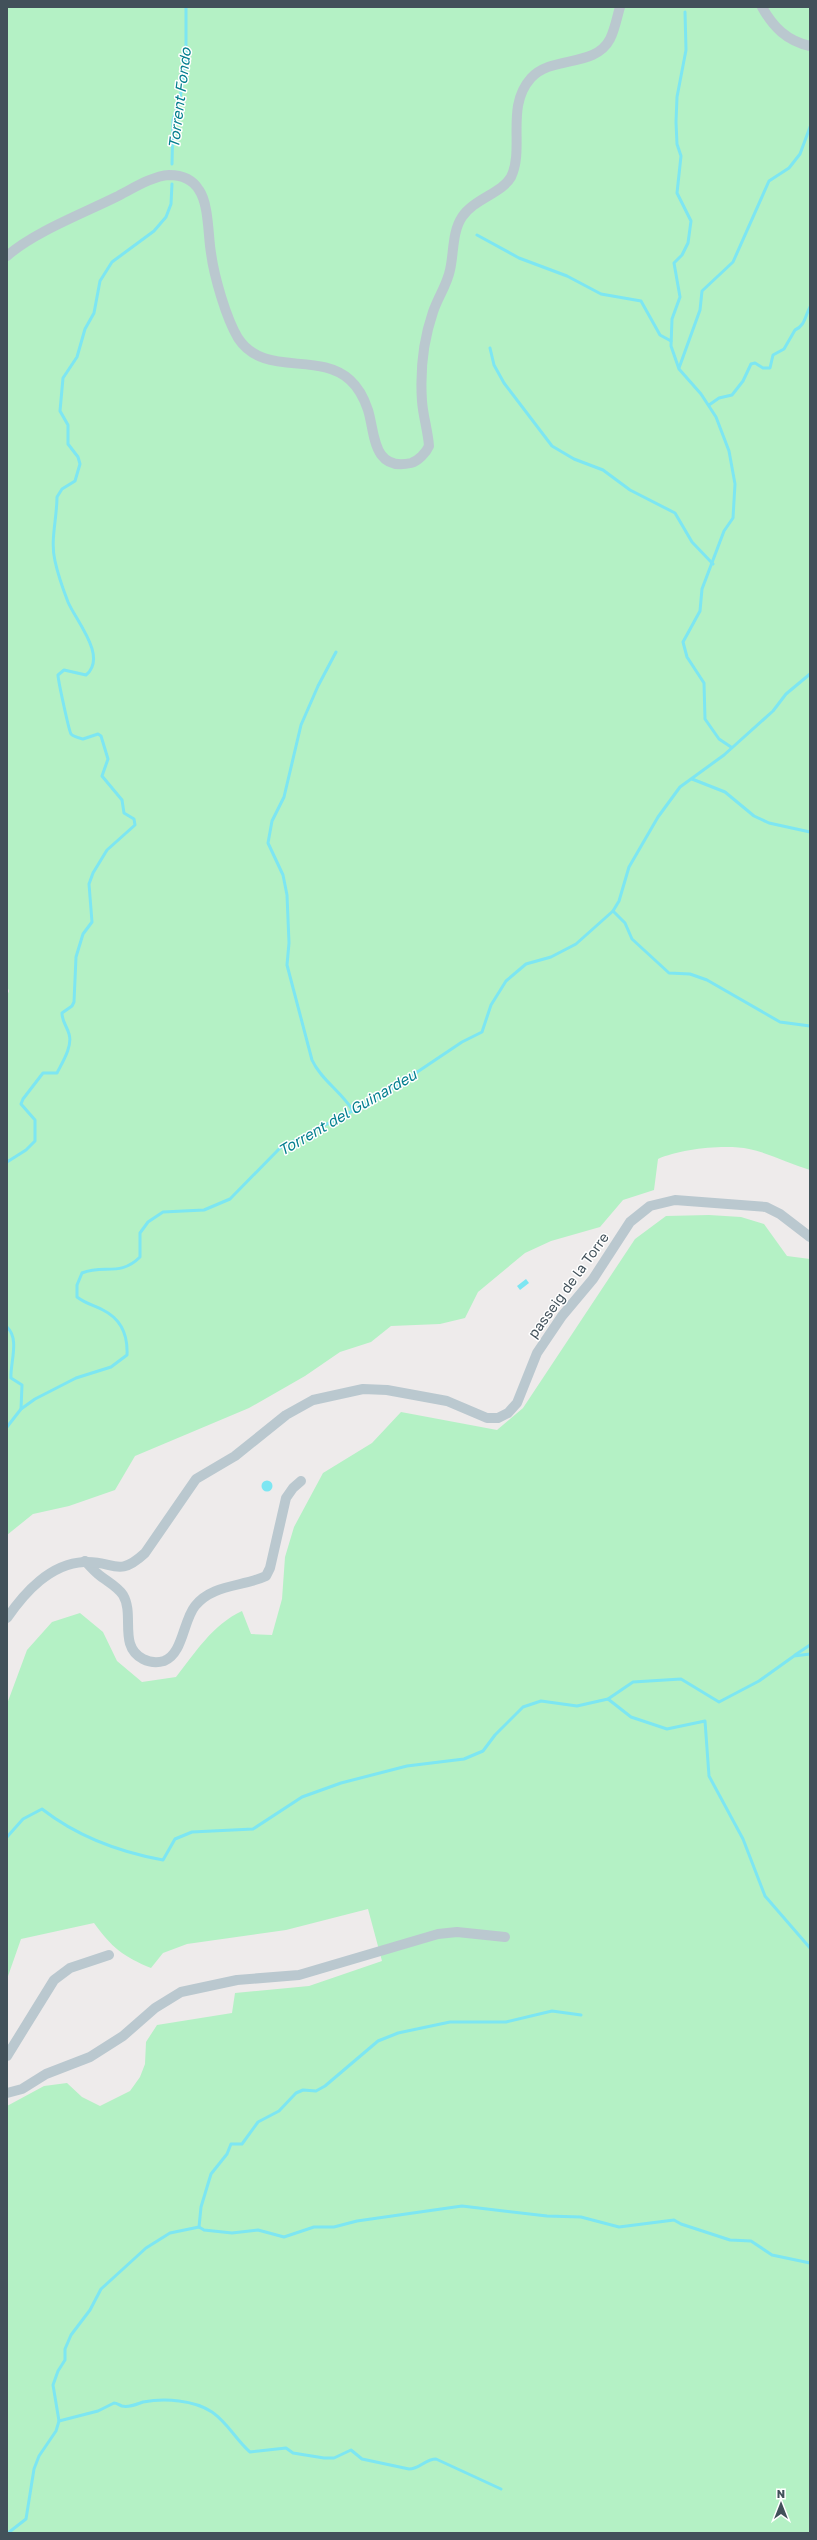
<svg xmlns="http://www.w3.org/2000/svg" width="817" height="2540" font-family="'Golos Text',sans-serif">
  <rect width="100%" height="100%" fill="#eeebeb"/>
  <g fill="#b4f1c5">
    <path d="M7,7H810V1170C790,1164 769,1153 749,1149C725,1144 680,1149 658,1159L654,1190L623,1200L600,1227L551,1241L525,1253L478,1292L465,1318L440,1324L391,1326L371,1342L340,1352L305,1376L249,1408L135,1456L115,1490L69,1506L33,1514L7,1535V996L9,991L7,986Z"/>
    <path d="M709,1215L741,1217L764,1224L787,1256L810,1259V2533H7V2106L44,2086L67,2083L82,2097L100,2106L130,2091L140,2077L145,2064L146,2042L157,2025L232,2013L235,1993L309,1986L382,1961L368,1909L286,1930L187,1944L163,1953L151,1968C124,1957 111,1947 94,1923L21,1939L7,1979V1704L27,1650L52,1622L80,1613L103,1632L117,1661L142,1682L176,1677C196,1652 212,1625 242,1611L251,1634L272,1635L282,1599L285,1557L294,1527L323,1473L372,1443L401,1412L497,1430L523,1408L635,1239L666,1216Z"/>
  </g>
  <g fill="#7de6f2">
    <polygon points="526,1279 529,1283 520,1290 517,1286"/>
    <circle cx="267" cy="1486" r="5.5"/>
  </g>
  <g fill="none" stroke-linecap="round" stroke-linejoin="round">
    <g stroke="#7de6f2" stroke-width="3">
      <polyline points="685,12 686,50 677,97 676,122 677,144 681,156 677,193 691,221 688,243 682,255 674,263 680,297 672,319 671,346 679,369 701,394 716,417 729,451 735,484 733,518 724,531 702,589 700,611 683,642 687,657 704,683 705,719 719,739 731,747"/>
      <polyline points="172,164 173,120 180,99 186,57 186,7"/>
      <polyline points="477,235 519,258 567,276 601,294 641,301 660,335 671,341"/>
      <polyline points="490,348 494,365 504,383 552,446 574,459 603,470 630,490 675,513 692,542 713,564"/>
      <polyline points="679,368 700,310 702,291 733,262 769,181 789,168 800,154 810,127"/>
      <path d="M709,405L719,398L732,395L743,381L751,364L755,363L763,368H770L773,355L784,349L795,330C805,326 805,316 810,307"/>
      <path d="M336,652L318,686L301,725L284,797L272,821L268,843L283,875L287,895L289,943L287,965L312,1060C321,1080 342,1092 353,1111"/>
      <polyline points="692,779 725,792 754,816 769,823 810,832"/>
      <polyline points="613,911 625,923 632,939 669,973 690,974 707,980 780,1022 810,1026"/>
      <path d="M7,1162L26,1150L35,1141V1120L21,1104L23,1099L43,1073H57C62,1063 73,1046 69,1034C67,1026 62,1022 62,1013L72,1006L74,1002L76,957L83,934L92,922L89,884L93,873L107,850L135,825L134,819L124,813L122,800L102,776L108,759L101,736L98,734L83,739C79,738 74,737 71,734C69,731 58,680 58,675L64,670L86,675C108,657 76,621 68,602C63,589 58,575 55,561C50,541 57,518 57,497L62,489L75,481L80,464L78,457L68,444V425L60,411L63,378L77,357L85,329L94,313L100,281L112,262L154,231L166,217L171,204L172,184"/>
      <path d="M7,1327C20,1339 10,1363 11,1378L22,1385L21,1409"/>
      <path d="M7,1427L21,1409L35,1399L76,1378L111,1367L127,1355C128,1335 121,1319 103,1310C94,1305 86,1304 77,1297V1285L82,1273C104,1264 120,1277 140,1257V1233L148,1222L163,1212L204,1210L230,1199L280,1148L380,1097L462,1042L482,1032L491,1005L506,981L526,964L551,957L576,944L613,911L619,901L629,867L658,817L680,787L724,755L773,711L786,694L810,674"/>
      <polyline points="795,1655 810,1645"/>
      <polyline points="608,1699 631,1717 667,1729 705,1721 709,1776 743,1839 765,1896 810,1948"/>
      <path d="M7,1837L23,1819L42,1809C78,1837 119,1852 163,1860L175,1839L192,1832L253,1829L302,1797L341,1783L407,1766L464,1759L483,1751L495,1735L523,1707L541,1701L577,1706L608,1699L633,1682L681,1679L719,1702L759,1681L794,1656L810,1654"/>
      <polyline points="199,2227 204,2230 232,2233 258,2230 284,2237 314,2227 334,2227 357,2221 462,2206 547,2216 581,2217 619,2227 674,2220 681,2224 730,2240 751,2241 772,2255 810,2263"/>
      <path d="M59,2421L98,2411L114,2403C117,2403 119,2405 122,2406C129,2408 137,2404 143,2402C165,2398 194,2400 212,2412C228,2423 236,2440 250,2452L286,2448L293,2453L324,2458H334L351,2450L362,2459L409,2469C420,2469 425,2459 436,2459L501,2489"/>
      <polyline points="8,2533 26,2519 34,2469 39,2456 56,2431 59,2421 53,2385 58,2371 65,2360 65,2349 71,2335 90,2310 101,2289 146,2248 170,2233 199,2227 201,2207 211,2174 227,2154 231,2144 242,2144 258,2122 279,2111 296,2093 303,2090 316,2091 325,2086 378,2041 398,2033 450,2022 506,2022 552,2011 581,2015"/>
    </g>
    <g stroke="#bac8cf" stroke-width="10">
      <path d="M762,7C773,27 787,41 810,46"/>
      <path d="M7,256C34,232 84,213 116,197C132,189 152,176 169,175C182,175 193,180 199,190C209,204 208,236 211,253C214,276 226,318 238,338C264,378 318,351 350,380C359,388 364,398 368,410C375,432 372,472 411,463C418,461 426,453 429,446C428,431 423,416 422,401C420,371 423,341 433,312C438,297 447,285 450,270C454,253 452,232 462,217C474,199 502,193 511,177C525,148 505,107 531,78C552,55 595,68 610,39C615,29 617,17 620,7"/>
      <path d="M85,1561C89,1565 93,1570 98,1574C106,1581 117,1586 123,1595C135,1615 118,1646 143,1659C149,1662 157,1663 164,1661C183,1654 183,1621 195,1606C212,1584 243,1587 266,1576L270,1568L286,1498L293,1488L301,1481"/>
      <path d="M7,1618C25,1592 50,1564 84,1562C114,1560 117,1579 145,1553L196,1479L235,1456L286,1415L313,1400L363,1389L387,1390L447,1401L487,1418H498L508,1413L517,1403L537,1353L562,1316L593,1279L630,1222L650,1206L675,1200L766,1207L780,1214L810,1237"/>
      <polyline points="7,2056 54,1980 70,1968 109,1955"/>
      <polyline points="7,2093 22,2089 46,2074 90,2057 123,2036 155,2008 181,1992 237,1980 299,1975 438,1934 457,1932 505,1937"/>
    </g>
  </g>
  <g text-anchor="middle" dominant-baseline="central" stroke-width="3" stroke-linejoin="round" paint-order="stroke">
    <g font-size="14" fill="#42515a" stroke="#fff">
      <text transform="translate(568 1285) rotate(-54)">passeig de la Torre</text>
    </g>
    <g font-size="15" font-style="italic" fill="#047f8f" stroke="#fff">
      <text transform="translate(179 98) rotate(-83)">Torrent Fondo</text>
      <text transform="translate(347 1112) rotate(-30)">Torrent del Guinardeu</text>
    </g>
  </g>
  <rect width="817" height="2540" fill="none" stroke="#42515a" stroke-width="16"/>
  <g transform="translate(781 2504)" stroke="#ffffff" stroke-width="3" paint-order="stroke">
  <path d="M0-3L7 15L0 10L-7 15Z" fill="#42515a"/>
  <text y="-6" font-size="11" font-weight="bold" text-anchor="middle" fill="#42515a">N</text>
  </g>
</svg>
